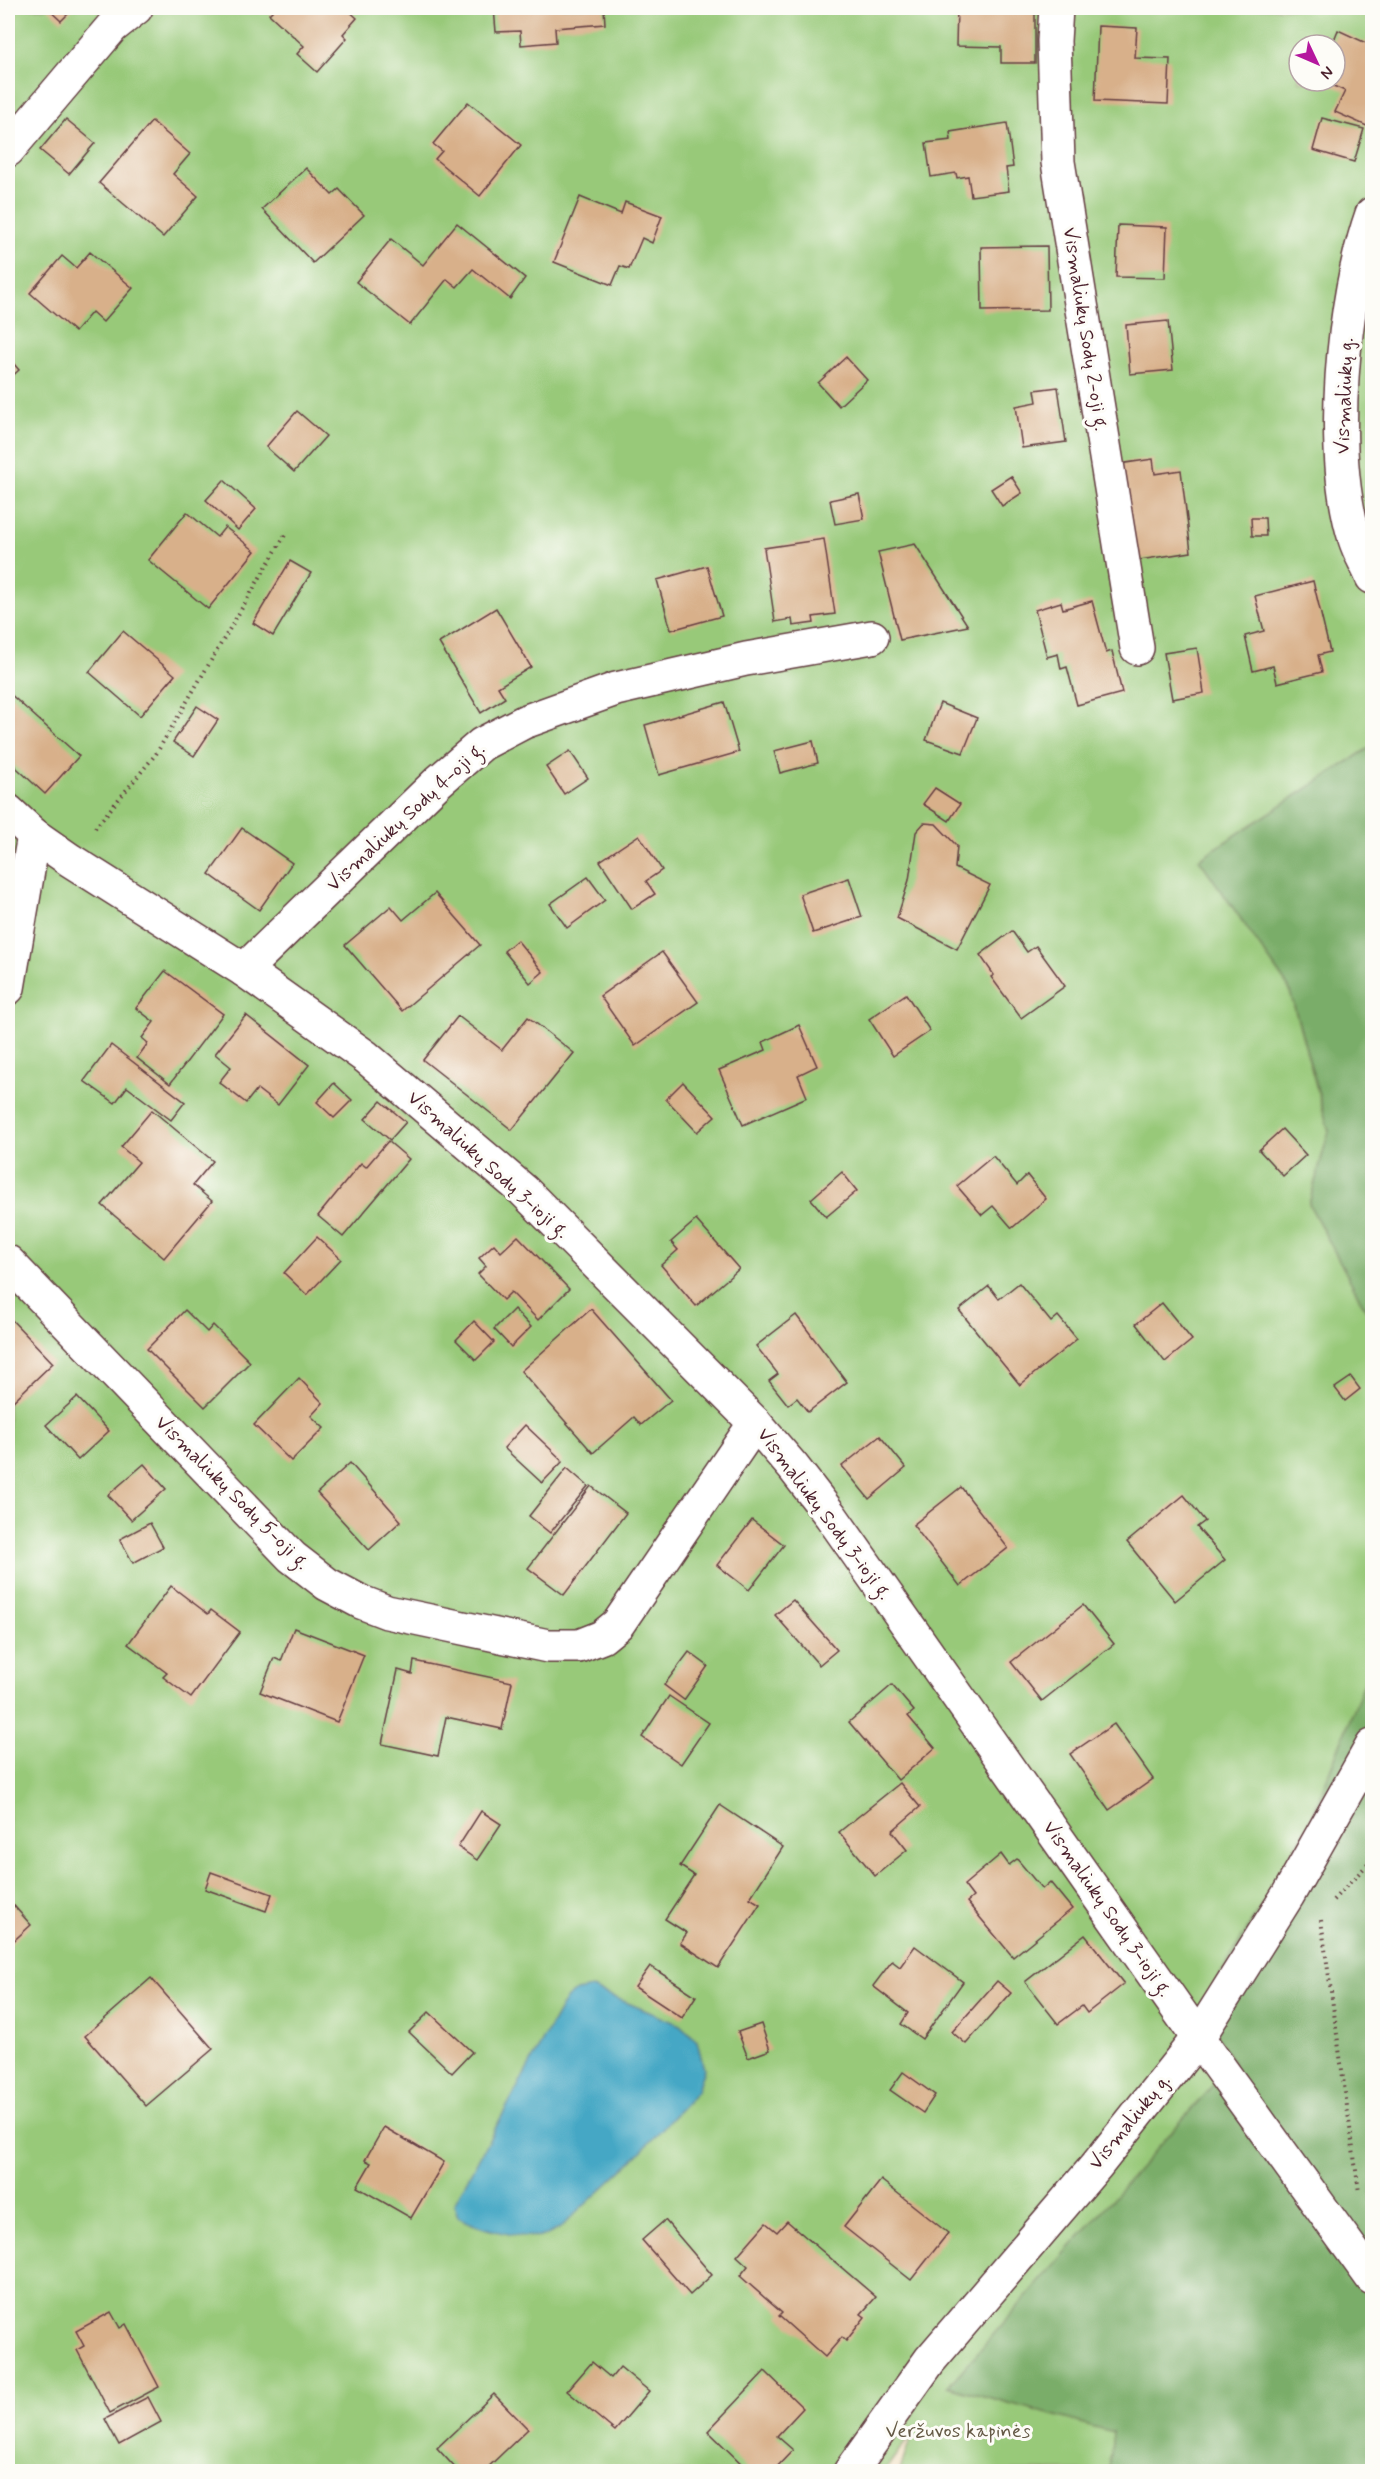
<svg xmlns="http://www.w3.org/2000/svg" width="1380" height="2479" font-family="Mynerve,sans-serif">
  <rect width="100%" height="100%" fill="#fdfcf7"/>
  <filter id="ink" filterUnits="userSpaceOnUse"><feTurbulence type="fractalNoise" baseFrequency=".0167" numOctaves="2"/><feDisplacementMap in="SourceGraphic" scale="12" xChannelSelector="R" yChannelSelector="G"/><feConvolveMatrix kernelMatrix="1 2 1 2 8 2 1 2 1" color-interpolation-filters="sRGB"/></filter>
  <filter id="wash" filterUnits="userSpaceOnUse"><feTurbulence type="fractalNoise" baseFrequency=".008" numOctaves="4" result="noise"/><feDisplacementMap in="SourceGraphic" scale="24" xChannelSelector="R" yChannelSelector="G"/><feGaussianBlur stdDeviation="1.35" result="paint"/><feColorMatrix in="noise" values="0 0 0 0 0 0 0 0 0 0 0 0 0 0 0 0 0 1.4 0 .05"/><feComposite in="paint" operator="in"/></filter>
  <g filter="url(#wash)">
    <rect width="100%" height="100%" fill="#efdfbf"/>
    <path fill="#98c979" stroke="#717452" stroke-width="1.5" fill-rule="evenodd" d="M8,8H1372V746L1200,859L1289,988L1329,1132L1309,1204L1372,1321V1663L1309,1824L1234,2062L949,2386L1114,2432L1109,2471H900L912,2432L884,2472H8ZM1299,45H1335V81H1299Z"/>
    <g fill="#7aad69" stroke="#62664a" stroke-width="1.5">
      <polygon points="1372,746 1372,1321 1309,1204 1329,1131 1289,988 1199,859"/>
      <polygon points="1372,1663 1372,2471 1109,2471 1113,2432 948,2386 1233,2062 1201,2007 1309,1824"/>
    </g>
    <path fill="#45a7c5" stroke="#486378" stroke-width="1.5" d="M592,1988L680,2025L697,2041L704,2069L697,2091L632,2161L560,2228C556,2230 551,2233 547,2235C525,2241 476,2228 458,2217L454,2204L565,2000L576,1991Z"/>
    <g id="blocks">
      <g fill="#d8b08a">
        <polygon points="47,8 74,8 61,21"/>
        <polygon points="275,8 346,8 357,18 343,34 347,38 317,72 297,54 304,46 269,14"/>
        <polygon points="494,8 604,8 605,24 555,28 556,42 521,45 520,31 496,32"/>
        <polygon points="957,8 1035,8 1035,63 1001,63 1001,47 956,46"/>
        <polygon points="1098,26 1137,28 1135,58 1170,59 1168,104 1095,101"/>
        <polygon points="1372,27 1372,119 1369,127 1335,112 1345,91 1322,81 1335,81 1335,45 1332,45 1338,30 1366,43"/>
        <polygon points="468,102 521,145 480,196 435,159 442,151 433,144"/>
        <polygon points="1322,118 1364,129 1354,162 1313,150"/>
        <polygon points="66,119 95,143 69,174 40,150"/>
        <polygon points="152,121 190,154 173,174 198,196 163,237 99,183"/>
        <polygon points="1007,123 1013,167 1006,168 1009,191 971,196 968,176 957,178 956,173 931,177 926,143 951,140 950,132"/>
        <polygon points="306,168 332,195 339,189 364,215 313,263 262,209"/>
        <polygon points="580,197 621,214 625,202 662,216 652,243 642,238 629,269 620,266 612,285 554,262"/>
        <polygon points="457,223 525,278 510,299 473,269 457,287 447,279 410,325 356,282 391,239 423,265"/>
        <polygon points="1118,225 1167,227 1165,278 1116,277"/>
        <polygon points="1047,246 1048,310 982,311 981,247"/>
        <polygon points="90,252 133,288 103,322 92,312 75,332 30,293 62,256 76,268"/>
        <polygon points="1168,321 1173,370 1130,374 1126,325"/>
        <polygon points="8,357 19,370 8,380"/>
        <polygon points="846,357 867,380 839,406 818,383"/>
        <polygon points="1058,387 1066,442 1022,448 1016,406 1037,402 1035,390"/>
        <polygon points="297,411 326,436 294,472 266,447"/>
        <polygon points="1153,459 1155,474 1181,470 1191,552 1133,561 1119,464"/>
        <polygon points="1011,476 1022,493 1002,506 991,489"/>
        <polygon points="224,480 256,509 238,530 206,500"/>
        <polygon points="859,494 864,519 835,524 830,500"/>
        <polygon points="187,512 217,537 225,527 255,551 208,609 148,560"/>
        <polygon points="1251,518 1265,518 1266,536 1252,536"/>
        <polygon points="824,539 835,614 813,617 814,623 793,626 792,619 775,622 764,548"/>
        <polygon points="915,544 968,626 900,640 878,552"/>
        <polygon points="290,561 311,573 273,636 253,623"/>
        <polygon points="707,566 722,616 671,630 657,580"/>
        <polygon points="1313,581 1330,652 1318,655 1322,672 1277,683 1273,666 1253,671 1245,636 1264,631 1255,596"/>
        <polygon points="1092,601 1106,653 1112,651 1122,693 1077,705 1067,667 1061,669 1058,654 1047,657 1035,610 1061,602 1063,609"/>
        <polygon points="496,608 531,667 498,687 505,698 481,713 439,643"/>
        <polygon points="123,631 175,675 140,716 89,672"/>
        <polygon points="1197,648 1204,693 1172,699 1164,653"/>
        <polygon points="8,692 79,756 45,794 8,760"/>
        <polygon points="724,702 739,752 659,775 645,725"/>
        <polygon points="940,703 977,718 963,753 926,740"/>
        <polygon points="197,706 218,720 194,756 173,742"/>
        <polygon points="813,741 818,763 780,773 774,751"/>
        <polygon points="570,751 588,778 564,794 546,767"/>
        <polygon points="935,788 960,804 949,821 923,804"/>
        <polygon points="924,823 936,824 957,846 955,868 990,885 957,949 897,918 909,880 916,832"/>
        <polygon points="242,828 292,863 259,910 209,874"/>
        <polygon points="639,835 662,870 646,881 655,894 632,909 600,861"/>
        <polygon points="588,877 605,900 567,928 550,904"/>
        <polygon points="849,878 862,917 813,933 800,894"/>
        <polygon points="435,893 480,945 402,1011 345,945 391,906 403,920"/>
        <polygon points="1012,931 1027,952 1036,946 1065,986 1021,1018 991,977 994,975 980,955"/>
        <polygon points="517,940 543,972 530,983 504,951"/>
        <polygon points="662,952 698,1002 635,1046 600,996"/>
        <polygon points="165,971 223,1014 170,1084 137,1058 148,1043 142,1038 154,1022 136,1008"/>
        <polygon points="906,994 930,1031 893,1056 869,1019"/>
        <polygon points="246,1015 309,1065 278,1105 257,1089 246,1103 219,1082 231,1067 215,1054"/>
        <polygon points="458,1016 502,1050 528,1017 574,1053 512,1130 423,1060"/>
        <polygon points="799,1025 817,1066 798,1075 807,1097 743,1125 719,1070 766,1050 763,1042"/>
        <polygon points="111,1045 185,1102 171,1120 127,1087 115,1103 84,1081"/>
        <polygon points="683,1082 715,1116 697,1132 666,1099"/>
        <polygon points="334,1083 352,1100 334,1118 317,1102"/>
        <polygon points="381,1101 406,1122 390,1140 365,1119"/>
        <polygon points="152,1110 213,1161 193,1185 212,1201 164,1258 102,1205 139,1162 121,1147"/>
        <polygon points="1282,1129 1306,1155 1283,1176 1259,1150"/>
        <polygon points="388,1141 409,1159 343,1237 318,1216 361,1163 366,1167"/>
        <polygon points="993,1156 1017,1185 1027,1175 1046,1199 1012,1228 993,1206 982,1215 957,1186"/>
        <polygon points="842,1172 857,1191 826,1217 811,1199"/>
        <polygon points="696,1220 739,1269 696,1306 661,1265 678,1250 671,1242"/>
        <polygon points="518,1236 569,1289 538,1320 511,1292 503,1300 478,1274 486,1266 479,1258 494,1244 501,1252"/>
        <polygon points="317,1237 341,1259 307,1295 284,1273"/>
        <polygon points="1019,1283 1051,1322 1058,1316 1077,1339 1020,1385 959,1310 989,1286 999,1299"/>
        <polygon points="1162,1303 1192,1340 1165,1362 1136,1324"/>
        <polygon points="514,1309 531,1327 511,1347 494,1329"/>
        <polygon points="591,1309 671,1400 641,1425 634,1417 593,1453 521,1371"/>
        <polygon points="185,1310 207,1332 213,1325 250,1362 205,1407 147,1349"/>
        <polygon points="796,1315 847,1382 808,1412 797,1398 788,1405 769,1381 778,1374 756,1346"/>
        <polygon points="8,1316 53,1363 10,1404 8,1401"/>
        <polygon points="474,1321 494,1342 476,1360 456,1340"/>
        <polygon points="1351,1377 1360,1389 1345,1401 1335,1388"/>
        <polygon points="299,1378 323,1403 311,1416 324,1428 291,1461 254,1425"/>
        <polygon points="77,1397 109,1431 78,1460 46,1425"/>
        <polygon points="525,1425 563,1461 542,1483 504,1448"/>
        <polygon points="880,1436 906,1468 869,1499 842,1466"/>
        <polygon points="350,1463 401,1521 369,1550 317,1493"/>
        <polygon points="144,1464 166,1489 131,1520 108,1495"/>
        <polygon points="567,1468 588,1486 550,1533 529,1516"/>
        <polygon points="591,1486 626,1513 564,1595 528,1568"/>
        <polygon points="961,1487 1008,1548 960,1586 913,1525"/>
        <polygon points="1184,1495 1205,1521 1197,1527 1225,1560 1175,1601 1127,1542"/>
        <polygon points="752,1520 784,1545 749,1590 717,1565"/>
        <polygon points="150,1523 163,1547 133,1563 120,1539"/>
        <polygon points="171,1586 208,1614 211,1610 240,1632 191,1698 163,1677 167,1673 128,1644"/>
        <polygon points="793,1600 837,1650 819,1665 775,1615"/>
        <polygon points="1083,1605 1114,1644 1042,1701 1011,1662"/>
        <polygon points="294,1628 364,1655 337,1722 260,1692 274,1658 281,1661"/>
        <polygon points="689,1652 708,1666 684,1700 664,1685"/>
        <polygon points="414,1661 512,1682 502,1729 446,1717 438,1756 382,1744 398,1670 412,1674"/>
        <polygon points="892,1685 914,1711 908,1716 935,1748 898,1780 849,1722"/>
        <polygon points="669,1696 709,1723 681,1764 642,1737"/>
        <polygon points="1114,1724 1153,1779 1109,1810 1070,1754"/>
        <polygon points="900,1783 920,1807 892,1831 907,1850 875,1876 839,1832"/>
        <polygon points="720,1805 783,1847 750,1898 760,1904 718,1968 680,1943 687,1933 665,1919 694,1875 680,1866"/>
        <polygon points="481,1811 501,1824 477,1860 458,1847"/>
        <polygon points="1001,1854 1009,1865 1017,1859 1042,1889 1050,1882 1072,1909 1013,1957 967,1902 973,1897 964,1885"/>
        <polygon points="211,1872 272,1894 266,1911 205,1889"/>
        <polygon points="8,1899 31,1925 8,1946"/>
        <polygon points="1085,1935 1124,1984 1087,2013 1082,2006 1058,2024 1025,1982"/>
        <polygon points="915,1946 963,1982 922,2039 901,2024 908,2013 873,1986 892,1961 900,1967"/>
        <polygon points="650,1966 696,1996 682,2018 635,1987"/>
        <polygon points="151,1978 213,2049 146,2106 85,2036"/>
        <polygon points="997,1981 1011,1993 966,2044 952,2032"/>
        <polygon points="429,2012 472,2052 452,2073 409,2032"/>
        <polygon points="761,2024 770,2050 748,2058 738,2032"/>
        <polygon points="903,2072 935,2095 923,2113 890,2090"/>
        <polygon points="384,2127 444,2162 411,2218 357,2187 371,2163 365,2160"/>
        <polygon points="881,2180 948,2233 911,2280 844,2227"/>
        <polygon points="665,2220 712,2275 690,2295 642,2240"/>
        <polygon points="787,2221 876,2297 861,2314 865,2317 846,2341 842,2337 825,2357 779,2316 782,2313 740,2276 748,2266 737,2256 766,2223 777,2232"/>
        <polygon points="111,2312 120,2328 126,2324 159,2387 110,2413 77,2350 84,2346 76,2331"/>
        <polygon points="592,2362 611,2378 620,2367 649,2391 615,2431 567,2391"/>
        <polygon points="765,2371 803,2408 777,2436 793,2450 772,2472 750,2472 708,2431"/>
        <polygon points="494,2394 528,2429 483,2472 459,2472 437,2448"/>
        <polygon points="148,2397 161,2422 119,2445 105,2419"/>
      </g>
    </g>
  </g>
  <g filter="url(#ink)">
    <use href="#blocks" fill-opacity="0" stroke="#633c41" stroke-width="1.5"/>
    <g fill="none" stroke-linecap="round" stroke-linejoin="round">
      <g stroke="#633c41" stroke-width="36">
        <g id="minor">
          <polyline points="1056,8 1054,41 1058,162 1137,648"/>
          <polyline points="8,150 112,27 136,8"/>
          <path d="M1372,214C1342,299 1328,452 1355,539C1359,552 1367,565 1372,577"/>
          <polyline points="8,811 34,835 70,860 244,970 366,1057 523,1190 755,1423 793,1467 831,1516 1198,2038 1372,2278"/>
          <polyline points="244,970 439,781 482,744 524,722 616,689 746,659 872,637"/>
          <polyline points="8,988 34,835"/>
          <polyline points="8,1262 292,1557 327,1584 361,1602 387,1612 548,1646 579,1646 602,1637 618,1624 755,1423"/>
          <polyline points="850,2472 930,2360 1097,2165 1198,2038 1288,1895 1372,1746"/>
        </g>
      </g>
      <g stroke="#633c41" stroke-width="4" stroke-dasharray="1.5 4.5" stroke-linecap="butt">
        <polyline points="95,828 156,754 285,535"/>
        <polyline points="1333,1900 1372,1860"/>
        <polyline points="1321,1920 1359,2192"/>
      </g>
      <use href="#minor" stroke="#fff" stroke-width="33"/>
    </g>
  </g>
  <g text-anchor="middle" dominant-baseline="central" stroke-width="6" stroke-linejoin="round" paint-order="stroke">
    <g font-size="20" fill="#4a1f2b" stroke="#fdfcf7">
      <text transform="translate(1085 329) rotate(81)">Vismaliukų Sodų 2-oji g.</text>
      <text transform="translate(1345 396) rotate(-88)">Vismaliukų g.</text>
      <text transform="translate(406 817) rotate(-43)">Vismaliukų Sodų 4-oji g.</text>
      <text transform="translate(488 1165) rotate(42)">Vismaliukų Sodų 3-ioji g.</text>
      <text transform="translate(232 1493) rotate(45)">Vismaliukų Sodų 5-oji g.</text>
      <text transform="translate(824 1514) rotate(53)">Vismaliukų Sodų 3-ioji g.</text>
      <text transform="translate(1107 1909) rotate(55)">Vismaliukų Sodų 3-ioji g.</text>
      <text transform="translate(1130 2122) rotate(-51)">Vismaliukų g.</text>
    </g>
    <g font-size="20" fill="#655a46" stroke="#fdfcf7">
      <text x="958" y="2431">Veržuvos kapinės</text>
    </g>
  </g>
  <rect width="1380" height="2479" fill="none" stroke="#fdfcf7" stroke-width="30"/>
  <g transform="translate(1317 63) rotate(134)"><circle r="28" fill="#fdfcf7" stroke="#b5a4a5" stroke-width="1.5"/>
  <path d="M0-4.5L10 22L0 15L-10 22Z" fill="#b5179e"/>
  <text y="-9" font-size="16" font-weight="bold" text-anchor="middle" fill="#4a1f2b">N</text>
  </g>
</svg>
